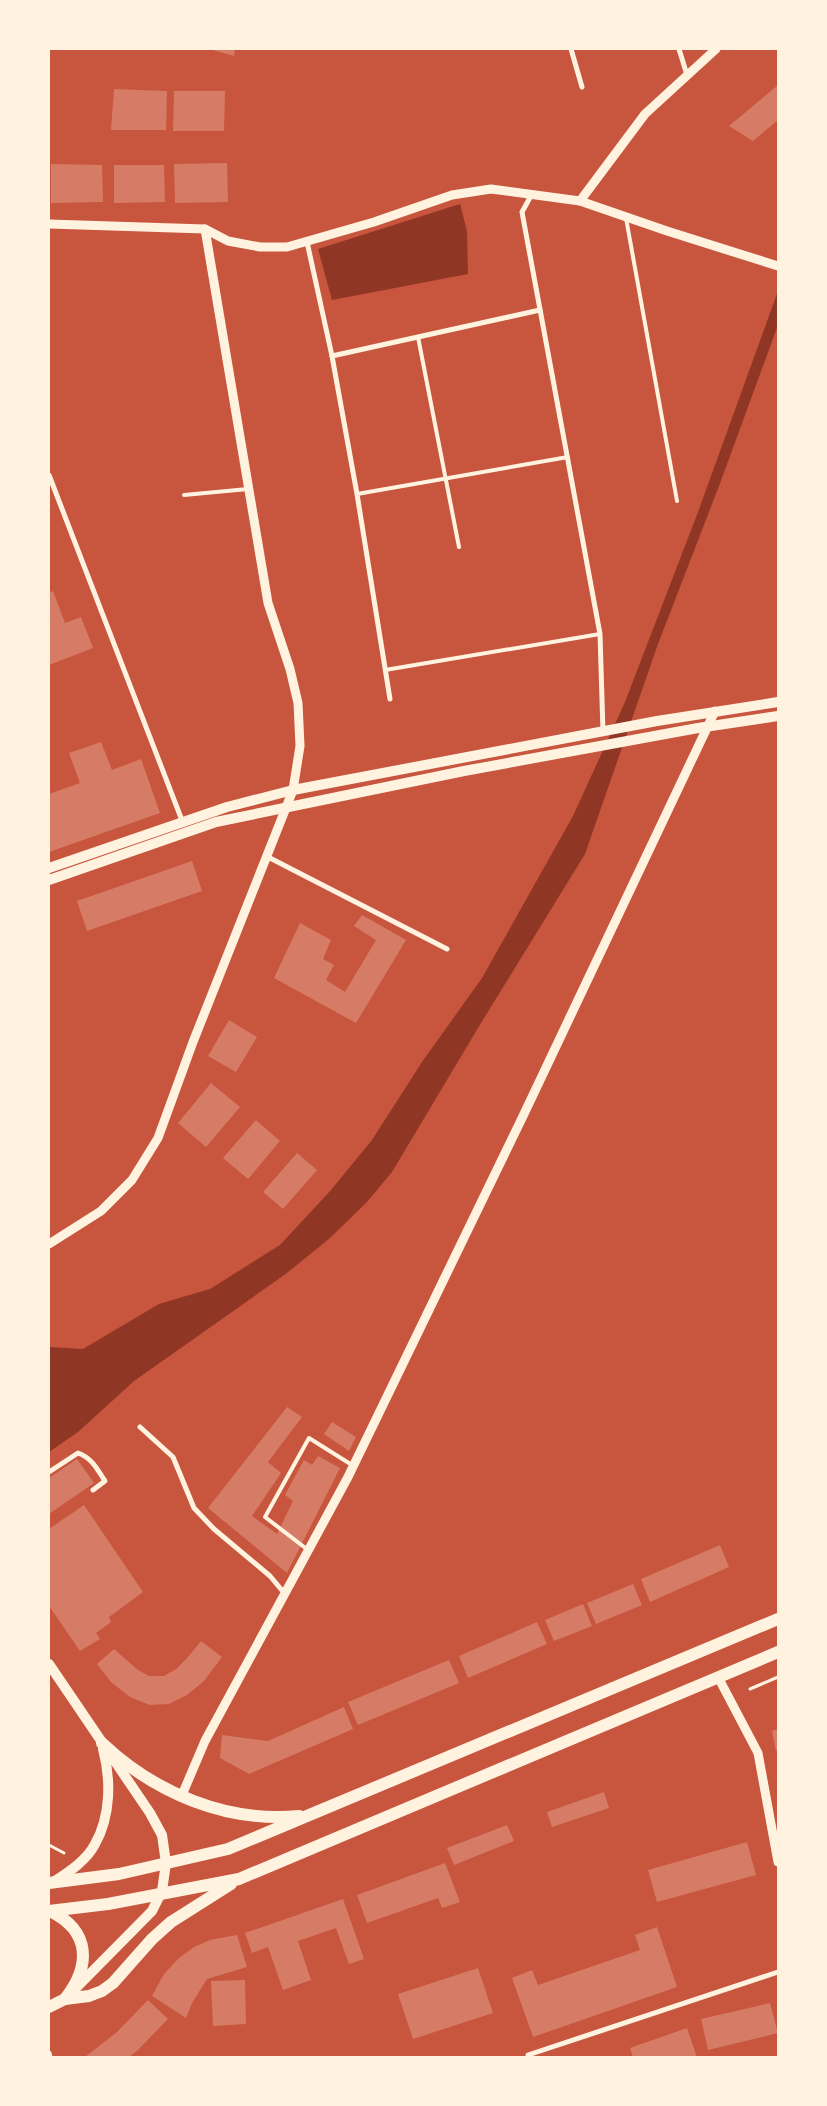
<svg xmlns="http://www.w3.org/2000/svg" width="827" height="2106" font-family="Overpass,sans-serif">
  <rect width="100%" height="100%" fill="#c8553d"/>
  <g fill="#8f3625">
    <polygon points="460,204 467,231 468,274 332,300 318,249"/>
    <polygon points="778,291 778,325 719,486 658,644 585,854 481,1023 392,1172 367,1202 330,1238 287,1273 134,1381 78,1432 49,1452 49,1347 83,1349 159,1304 210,1289 280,1245 331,1190 372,1140 422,1062 482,978 573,816 625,702 698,512"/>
  </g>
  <g fill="#d67c66">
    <polygon points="209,49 235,49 234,56"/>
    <polygon points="778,85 778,120 753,141 729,126"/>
    <polygon points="114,89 167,91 166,130 111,130"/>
    <polygon points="174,91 225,91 224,131 173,131"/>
    <polygon points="227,163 228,202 175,203 174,164"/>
    <polygon points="51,164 102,165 103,202 51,203"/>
    <polygon points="114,165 164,165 165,202 114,203"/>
    <polygon points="53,591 65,623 81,617 93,648 49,665 49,593"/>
    <polygon points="101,742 112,770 141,759 160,813 49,852 49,794 80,783 69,753"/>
    <polygon points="192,861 202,891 87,931 77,901"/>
    <polygon points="362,915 406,940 356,1023 274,978 300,923 331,940 323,959 334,965 326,980 345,992 376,940 354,926"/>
    <polygon points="229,1020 257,1037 236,1072 208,1056"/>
    <polygon points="211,1083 240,1107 206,1147 178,1123"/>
    <polygon points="256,1120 280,1141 248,1179 223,1158"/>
    <polygon points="297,1153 317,1170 283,1209 263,1192"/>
    <polygon points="287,1407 302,1417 268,1462 281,1473 252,1516 277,1534 293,1501 285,1495 304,1460 312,1465 318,1456 340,1468 287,1573 208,1508"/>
    <polygon points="332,1422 356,1437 349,1451 324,1434"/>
    <polygon points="77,1459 94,1483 49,1514 49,1478"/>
    <polygon points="84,1505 143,1592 109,1617 111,1622 96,1633 100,1639 80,1651 49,1606 49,1529"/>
    <polygon points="720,1545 729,1567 650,1602 641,1579"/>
    <polygon points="633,1584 642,1605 596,1624 587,1603"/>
    <polygon points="583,1604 592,1626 554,1641 545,1620"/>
    <polygon points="537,1622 547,1644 468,1678 459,1656"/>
    <polygon points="201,1641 222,1657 204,1681 187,1695 169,1704 150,1705 130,1697 111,1682 97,1664 114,1649 138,1670 149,1676 164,1676 176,1669 188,1657"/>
    <polygon points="449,1660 459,1683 358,1725 348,1702"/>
    <polygon points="344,1707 353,1729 249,1774 220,1758 222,1735 268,1741"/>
    <polygon points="778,1729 778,1750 776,1751 772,1731"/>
    <polygon points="604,1792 609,1808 552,1827 547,1812"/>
    <polygon points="507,1825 514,1841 454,1865 447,1848"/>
    <polygon points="747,1842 756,1875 657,1902 648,1870"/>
    <polygon points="445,1863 460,1902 442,1908 438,1898 367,1923 357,1895"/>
    <polygon points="343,1899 364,1959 349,1964 336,1928 298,1941 311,1980 283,1990 268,1947 252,1953 245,1933"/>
    <polygon points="657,1927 677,1987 533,2037 512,1978 532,1970 538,1985 640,1950 635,1935"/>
    <polygon points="237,1935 247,1967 207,1979 192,2003 186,2018 152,1996 164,1974 179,1958 194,1947 210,1940"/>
    <polygon points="478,1968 493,2013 413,2039 398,1994"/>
    <polygon points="245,1980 246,2024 213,2026 211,1981"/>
    <polygon points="148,2000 168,2019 138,2050 129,2057 85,2057 117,2032"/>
    <polygon points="770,2003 778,2033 708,2050 701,2019"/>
    <polygon points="687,2028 697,2057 633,2057 630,2048"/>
  </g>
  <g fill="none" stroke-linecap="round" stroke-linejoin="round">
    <g stroke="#fff3e0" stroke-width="3">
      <polyline points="750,1689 778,1677"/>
      <polyline points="49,1845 64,1853"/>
    </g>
    <g stroke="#fff3e0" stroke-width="4">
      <polyline points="626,218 677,501"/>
      <polyline points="418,337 459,547"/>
      <polyline points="357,494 568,457"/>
      <polyline points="184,495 248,489"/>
      <polyline points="385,670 600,634"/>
      <polyline points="308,1550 265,1517 309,1438 352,1465"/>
    </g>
    <g stroke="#fff3e0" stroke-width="5">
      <polyline points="571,49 582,87"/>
      <polyline points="679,49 687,75"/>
      <polyline points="532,194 522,212 600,634 603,732"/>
      <polyline points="307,242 332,356 540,310"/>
      <polyline points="332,356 357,494 390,699"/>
      <polyline points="49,475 183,823"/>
      <polyline points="266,856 447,949"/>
      <polyline points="140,1427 173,1457 194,1508 214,1529 270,1576 285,1594"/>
      <path d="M49,1472L78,1453C92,1458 97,1469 105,1481L93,1490"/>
      <polyline points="49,2053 50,2057"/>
      <polyline points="528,2055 778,1972"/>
    </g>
    <g stroke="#fff3e0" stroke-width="9">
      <polyline points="580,201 667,231 778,266"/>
      <polyline points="49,224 205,229 228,241 260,247 287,247 374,222 452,195 491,189 580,201 645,114 716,49"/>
      <polyline points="49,1244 101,1211 132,1180 158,1138 193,1042 293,790 300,746 298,703 290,669 268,603 205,229"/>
      <polyline points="718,1677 758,1753 778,1862"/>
      <polyline points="182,1795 205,1741 348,1477 524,1114 715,711"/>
    </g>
    <g stroke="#fff3e0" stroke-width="10">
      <polyline points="49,868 227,807 293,790 657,721 778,702"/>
      <polyline points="49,880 216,822 464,771 698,728 778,716"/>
      <polyline points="49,1664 150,1813 162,1835 166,1863 162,1891 152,1911 75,1989"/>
      <path d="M55,1881C69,1872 87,1860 95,1844C111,1816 111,1779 103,1749"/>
    </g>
    <g stroke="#fff3e0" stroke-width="12">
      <path d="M102,1743C155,1793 226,1823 299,1816"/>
      <polyline points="49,1883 119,1874 228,1849 778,1619"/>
      <polyline points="49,1911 108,1904 239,1879 778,1652"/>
      <path d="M50,1911C91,1931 91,1966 65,1999"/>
      <polyline points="49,2007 65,1999 89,1996 102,1991 113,1983 152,1939 171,1922 231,1884"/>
    </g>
  </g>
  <rect width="827" height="2106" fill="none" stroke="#fff3e0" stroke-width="100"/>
</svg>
